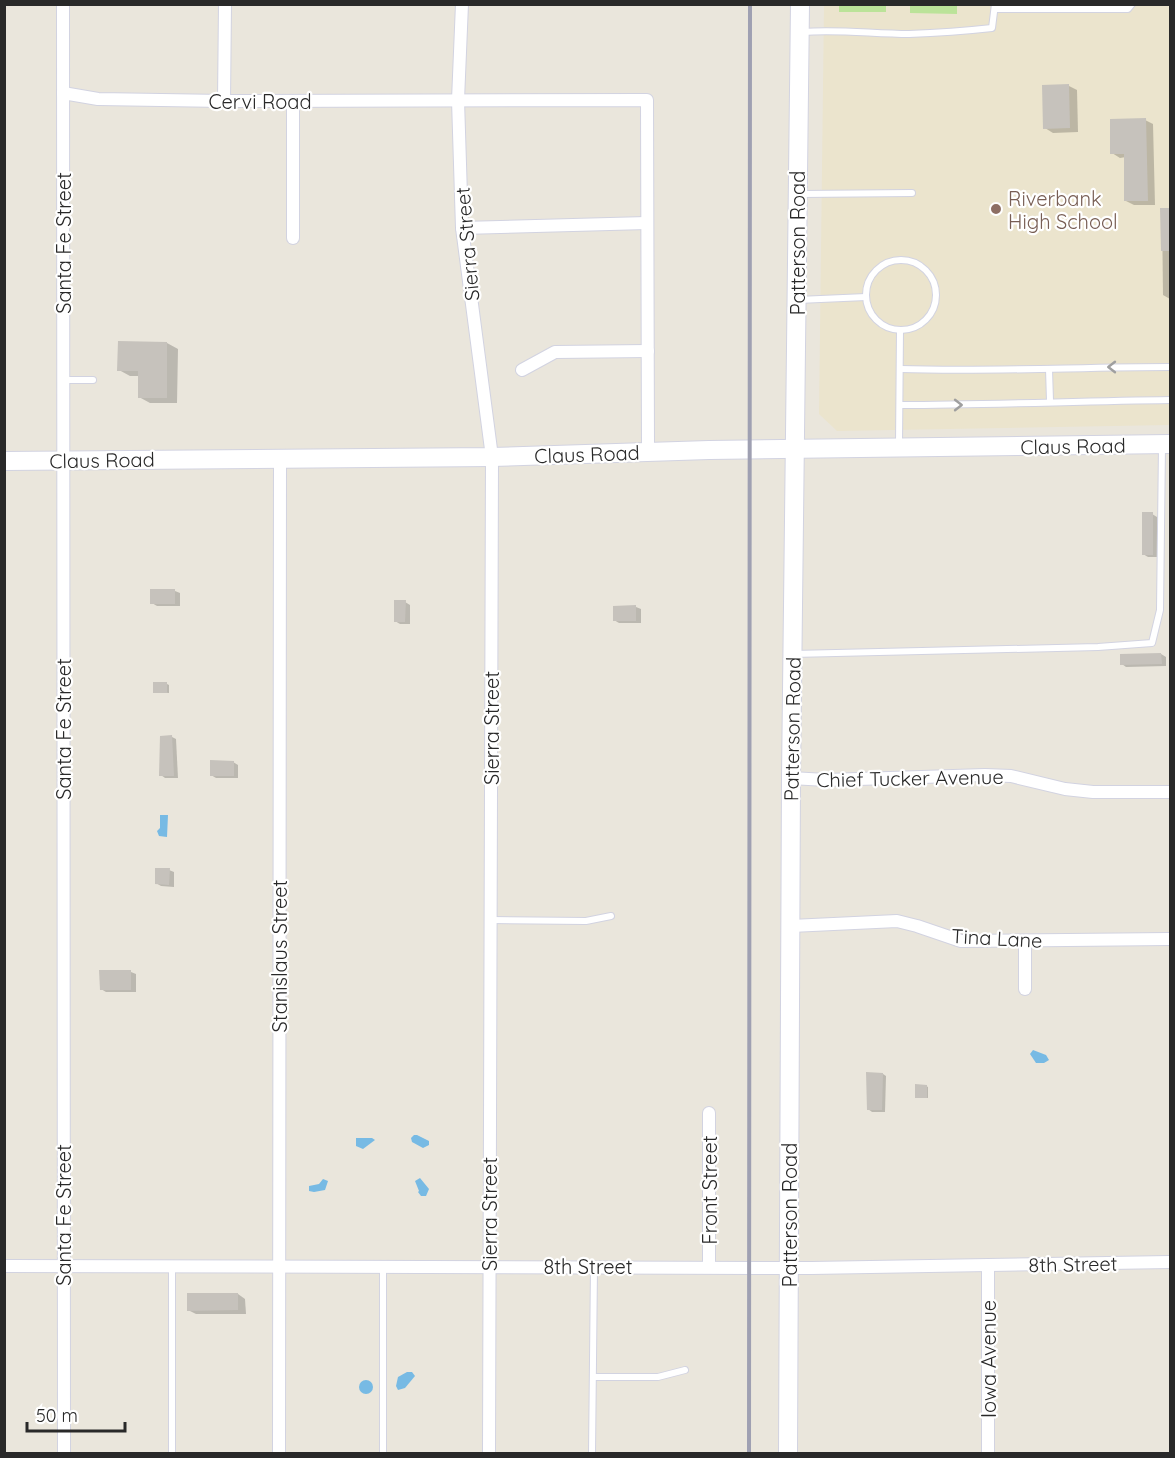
<svg xmlns="http://www.w3.org/2000/svg" width="1175" height="1458" font-family="Quicksand,sans-serif">
  <rect width="100%" height="100%" fill="#eae6dc"/>
  <polygon fill="#ebe4cd" points="824,5 1170,5 1170,425 837,431 819,414"/>
  <g fill="#bbe399">
    <rect x="839" y="5" width="47" height="7"/>
    <polygon points="910,5 957,5 957,14 910,13"/>
  </g>
  <g fill="#77bae4">
    <polygon points="160,815 168,815 167,837 159,836 157,831 160,828"/>
    <polygon points="1033,1050 1046,1055 1049,1060 1044,1063 1036,1063 1030,1054"/>
    <polygon points="414,1135 417,1135 429,1141 429,1145 423,1148 412,1142 411,1138"/>
    <polygon points="356,1138 372,1138 375,1140 363,1149 356,1146"/>
    <polygon points="420,1178 429,1189 426,1196 421,1196 418,1192 419,1191 415,1181"/>
    <polygon points="323,1179 328,1181 325,1190 314,1192 309,1191 309,1186 319,1184"/>
    <polygon points="407,1372 412,1372 415,1376 405,1388 398,1390 396,1386 398,1377"/>
    <circle cx="366" cy="1387" r="7"/>
  </g>
  <g fill="#0003">
    <polygon points="1069,86 1077,90 1078,132 1053,133 1045,128"/>
    <polygon points="1145,120 1153,124 1155,205 1134,205 1126,201 1126,157 1120,158 1112,153"/>
    <polygon points="1162,209 1170,209 1170,299 1163,295"/>
    <polygon points="167,343 178,349 177,403 150,403 139,397 139,376 130,376 119,370"/>
    <polygon points="1152,514 1157,517 1157,557 1148,557 1143,554"/>
    <polygon points="175,591 180,593 180,606 157,606 152,603"/>
    <polygon points="405,602 410,605 410,624 400,624 395,621"/>
    <polygon points="636,607 641,609 641,623 619,623 614,620"/>
    <polygon points="1161,654 1166,657 1166,666 1126,667 1122,664"/>
    <polygon points="167,684 169,685 169,693 155,692"/>
    <polygon points="172,737 176,739 178,778 165,778 161,775"/>
    <polygon points="233,762 238,765 238,778 216,778 211,775"/>
    <polygon points="169,870 174,872 174,887 161,886 156,883"/>
    <polygon points="131,972 136,974 136,992 106,992 101,989"/>
    <polygon points="883,1074 886,1076 885,1112 872,1112 868,1109"/>
    <polygon points="926,1086 928,1087 928,1098 917,1097"/>
    <polygon points="238,1294 245,1299 246,1314 196,1314 188,1310"/>
  </g>
  <g fill="#c6c2bc">
    <polygon points="1069,84 1070,128 1043,129 1042,85"/>
    <polygon points="1146,118 1148,201 1124,201 1124,154 1110,154 1110,119"/>
    <polygon points="1160,208 1170,208 1170,251 1161,251"/>
    <polygon points="118,341 167,342 167,398 138,398 138,371 117,371"/>
    <rect x="1142" y="512" width="11" height="43"/>
    <rect x="150" y="589" width="25" height="15"/>
    <polygon points="394,600 406,600 405,622 394,622"/>
    <polygon points="636,605 636,621 613,621 613,606"/>
    <polygon points="1161,653 1162,664 1120,665 1120,654"/>
    <rect x="153" y="682" width="14" height="11"/>
    <polygon points="172,735 174,776 159,776 160,736"/>
    <polygon points="210,760 234,761 234,776 210,776"/>
    <polygon points="155,868 170,868 169,885 155,884"/>
    <polygon points="99,970 131,970 131,990 100,990"/>
    <polygon points="866,1072 883,1073 882,1110 867,1110"/>
    <polygon points="915,1084 927,1085 927,1098 915,1098"/>
    <polygon points="187,1293 238,1293 238,1310 187,1311"/>
  </g>
  <g fill="none" stroke-linecap="round" stroke-linejoin="round">
    <g stroke="#d2d3e1" stroke-width="8">
      <g id="service">
        <polyline points="995,9 1128,9 1132,4"/>
        <path d="M803,32C838,29 874,34 909,34C937,33 965,31 992,28L995,4"/>
        <polyline points="801,194 912,193"/>
        <circle cx="901" cy="295" r="35"/>
        <polyline points="798,300 866,297"/>
        <path d="M900,369C990,372 1080,367 1170,367"/>
        <polyline points="1049,369 1050,401"/>
        <polyline points="63,380 93,380"/>
        <path d="M900,405C990,405 1080,401 1170,400"/>
        <polyline points="899,444 900,330"/>
        <polyline points="793,654 1098,647 1152,643 1160,610 1162,446"/>
        <polyline points="491,920 586,921 611,916"/>
        <polyline points="172,1267 172,1454"/>
        <polyline points="383,1267 383,1454"/>
        <polyline points="594,1377 658,1377 685,1370"/>
        <polyline points="592,1454 594,1267"/>
      </g>
    </g>
    <g stroke="#d2d3e1" stroke-width="14">
      <g id="minor">
        <polyline points="63,4 64,1454"/>
        <polyline points="462,4 458,100 462,228 492,457 489,1454"/>
        <polyline points="63,93 98,99 224,101 647,100 648,452"/>
        <polyline points="224,101 225,4"/>
        <polyline points="293,101 293,238"/>
        <polyline points="462,228 647,223"/>
        <polyline points="522,370 555,352 648,351"/>
        <polyline points="791,778 826,780 985,775 1011,776 1065,789 1093,792 1170,792"/>
        <polyline points="791,926 897,921 917,926 961,941 1170,939"/>
        <polyline points="1025,941 1025,989"/>
        <polyline points="709,1113 709,1267"/>
        <polyline points="4,1266 811,1268 1170,1262"/>
        <polyline points="279,1454 280,458"/>
        <polyline points="988,1454 988,1265"/>
      </g>
    </g>
    <g stroke="#d2d3e1" stroke-width="20">
      <g id="secondary">
        <polyline points="4,461 492,457 709,450 1170,444"/>
        <polyline points="788,1454 791,778 800,4"/>
      </g>
    </g>
    <use href="#service" stroke="#fff" stroke-width="6"/>
    <use href="#minor" stroke="#fff" stroke-width="12"/>
    <use href="#secondary" stroke="#fff" stroke-width="18"/>
    <polyline stroke="#9fa0b2" stroke-width="4" points="749,1454 750,4"/>
  </g>
  <defs><path id="oneway-chevron" d="M-2-3.5L2.5 0L-2 3.5" fill="none" stroke-width="1.6" stroke-linecap="round" stroke-linejoin="round" transform="scale(1.5)"/></defs>
  <g stroke="#9f9f9f">
    <use href="#oneway-chevron" transform="translate(1112 367) rotate(180)"/>
    <use href="#oneway-chevron" transform="translate(958 405)"/>
  </g>
  <circle fill="#8d6e63" stroke="#fff" stroke-width="2" cx="996" cy="209" r="6"/>
  <g text-anchor="middle" dominant-baseline="central" stroke-width="4.5" stroke-linejoin="round" paint-order="stroke">
    <g font-size="20" fill="#292929" stroke="#fff">
      <text x="260" y="101">Cervi Road</text>
      <text transform="translate(63 243) rotate(-90)">Santa Fe Street</text>
      <text transform="translate(797 243) rotate(-90)">Patterson Road</text>
      <text transform="translate(467 244) rotate(-95)">Sierra Street</text>
      <text transform="translate(1073 446) rotate(-1)">Claus Road</text>
      <text transform="translate(587 454) rotate(-2)">Claus Road</text>
      <text transform="translate(102 460) rotate(-1)">Claus Road</text>
      <text transform="translate(491 728) rotate(-90)">Sierra Street</text>
      <text transform="translate(63 729) rotate(-90)">Santa Fe Street</text>
      <text transform="translate(792 729) rotate(-89)">Patterson Road</text>
      <text transform="translate(910 778) rotate(-1)">Chief Tucker Avenue</text>
      <text transform="translate(997 938) rotate(3)">Tina Lane</text>
      <text transform="translate(279 956) rotate(-90)">Stanislaus Street</text>
      <text transform="translate(709 1190) rotate(-90)">Front Street</text>
      <text transform="translate(489 1214) rotate(-90)">Sierra Street</text>
      <text transform="translate(63 1215) rotate(-90)">Santa Fe Street</text>
      <text transform="translate(789 1215) rotate(-90)">Patterson Road</text>
      <text transform="translate(1073 1264) rotate(-1)">8th Street</text>
      <text x="588" y="1266">8th Street</text>
      <text transform="translate(988 1359) rotate(-90)">Iowa Avenue</text>
    </g>
    <g font-size="20" fill="#785e54" stroke="#fff" text-anchor="start">
      <text x="1008" y="198">Riverbank<tspan x="1008" dy="23">High School</tspan></text>
    </g>
  </g>
  <rect width="1175" height="1458" fill="none" stroke="#292929" stroke-width="12"/>
  <path d="M27 1422v9h98v-9" fill="none" stroke="#292929" stroke-width="3"/>
  <text x="36" y="1422" font-size="18" fill="#292929" stroke="#ffffff" stroke-width="4.5" paint-order="stroke">50 m</text>
</svg>
